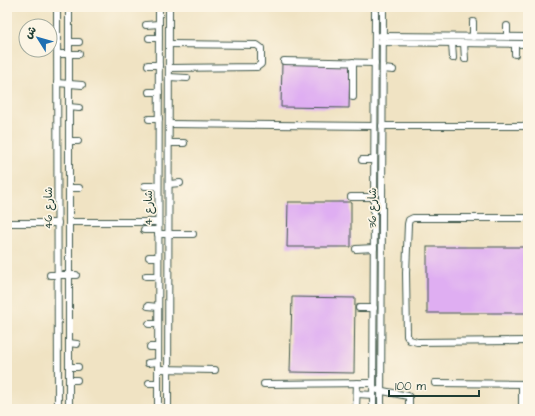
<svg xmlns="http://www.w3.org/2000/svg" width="535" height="416" font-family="'Architects Daughter','Playpen Sans Arabic',sans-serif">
  <rect width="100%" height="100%" fill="#fcf5e5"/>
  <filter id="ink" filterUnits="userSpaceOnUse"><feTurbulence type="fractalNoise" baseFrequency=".025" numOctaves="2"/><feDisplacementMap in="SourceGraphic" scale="8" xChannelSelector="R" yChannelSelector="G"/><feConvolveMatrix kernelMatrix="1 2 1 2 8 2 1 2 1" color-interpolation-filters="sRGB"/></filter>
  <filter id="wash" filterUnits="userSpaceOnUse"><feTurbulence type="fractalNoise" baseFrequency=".012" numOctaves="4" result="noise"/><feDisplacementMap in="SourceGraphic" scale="16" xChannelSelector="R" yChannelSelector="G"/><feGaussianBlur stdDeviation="0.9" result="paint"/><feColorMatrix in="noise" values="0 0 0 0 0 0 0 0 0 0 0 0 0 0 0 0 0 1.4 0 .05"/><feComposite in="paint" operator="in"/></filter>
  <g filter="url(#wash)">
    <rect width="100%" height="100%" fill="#f0e3c3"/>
    <g id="blocks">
      <g fill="#dfaef2">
        <polygon points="282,62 350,64 349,108 281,107"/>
        <polygon points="288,202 351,202 351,247 287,247"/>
        <rect x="427" y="247" width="101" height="66"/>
        <polygon points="292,297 355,298 354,373 290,372"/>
      </g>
    </g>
  </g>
  <g filter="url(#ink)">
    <use href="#blocks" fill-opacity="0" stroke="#3e5649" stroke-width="1"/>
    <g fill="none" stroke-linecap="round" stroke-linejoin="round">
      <g stroke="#3e5649" stroke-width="8">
        <g id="minor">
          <polyline points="57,7 58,409"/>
          <polyline points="146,25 159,24"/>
          <polyline points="507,26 507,37"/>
          <polyline points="380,36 528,37"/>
          <polyline points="473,37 473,22"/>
          <polyline points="149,38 159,38"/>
          <polyline points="69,42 79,42"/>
          <polyline points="380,42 528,44"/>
          <polyline points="452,43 453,58"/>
          <polyline points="464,43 465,59"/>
          <polyline points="58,54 79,54"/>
          <polyline points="515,54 515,44"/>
          <polyline points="284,61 375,63"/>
          <polyline points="148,65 159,65"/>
          <polyline points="169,68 257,67 261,64 261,48 257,45 169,44"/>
          <polyline points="383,69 393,70"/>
          <polyline points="169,77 187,78"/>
          <polyline points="57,83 82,85"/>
          <polyline points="149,92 159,92"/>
          <polyline points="353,97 353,62"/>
          <polyline points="69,107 79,108"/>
          <polyline points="149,119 159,119"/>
          <polyline points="169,124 374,126"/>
          <polyline points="382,126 528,126"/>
          <polyline points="69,141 78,141"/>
          <polyline points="169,143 184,143"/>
          <polyline points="362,160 374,160"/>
          <polyline points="169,184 180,183"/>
          <polyline points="145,186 158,186"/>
          <polyline points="69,188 79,188"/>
          <polyline points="351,197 374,197"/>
          <polyline points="528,218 413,218 409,220 408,224 406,273 407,336 410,340 417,342 528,341"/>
          <polyline points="69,222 158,222"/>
          <polyline points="7,223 58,223"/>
          <polyline points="144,230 158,230"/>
          <polyline points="158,234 193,234"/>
          <polyline points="356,249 374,248"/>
          <polyline points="149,257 158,257"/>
          <polyline points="50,275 76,275"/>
          <polyline points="146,276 158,276"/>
          <polyline points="148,306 158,307"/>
          <polyline points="359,308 374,308"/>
          <polyline points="149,324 158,324"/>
          <polyline points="69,343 77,344"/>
          <polyline points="150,347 158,347"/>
          <polyline points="148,363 158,362"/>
          <polyline points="69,367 78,367"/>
          <polyline points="158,369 215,370"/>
          <polyline points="69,380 77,380"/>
          <polyline points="149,383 158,383"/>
          <polyline points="435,383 528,384"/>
          <polyline points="264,384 373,383"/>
          <polyline points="378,390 408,396 409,397 409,409"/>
          <polyline points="357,394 373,395"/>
          <polyline points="69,409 69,7"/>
          <polyline points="158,409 159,7"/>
          <polyline points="168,409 169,7"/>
          <polyline points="356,409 357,383"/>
          <polyline points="373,409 375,7"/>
          <polyline points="381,409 383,7"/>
          <polyline points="522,409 522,384"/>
        </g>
      </g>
      <use href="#minor" stroke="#fff" stroke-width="6"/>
    </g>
  </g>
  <g text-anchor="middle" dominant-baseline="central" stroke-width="3.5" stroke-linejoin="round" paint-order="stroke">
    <g font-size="11" fill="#1f3d34" stroke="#fcf5e5">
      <text transform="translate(48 208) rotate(-90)">شارع 46</text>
      <text transform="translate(148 208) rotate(-90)">شارع 4</text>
      <text transform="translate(372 208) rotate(-90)">شارع 36</text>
    </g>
  </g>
  <rect width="535" height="416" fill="none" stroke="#fcf5e5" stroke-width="24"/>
  <g transform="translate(38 38) rotate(307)"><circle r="19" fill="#fcf5e5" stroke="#a4ab9e"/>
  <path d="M0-3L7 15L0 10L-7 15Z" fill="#1f6fb2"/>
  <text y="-6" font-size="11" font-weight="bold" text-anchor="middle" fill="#1f3d34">ش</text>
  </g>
  <path d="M389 390v6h90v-6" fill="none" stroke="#1f3d34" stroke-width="2"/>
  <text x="395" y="390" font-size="12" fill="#1f3d34" stroke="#fcf5e5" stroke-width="3" paint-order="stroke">100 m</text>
</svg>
